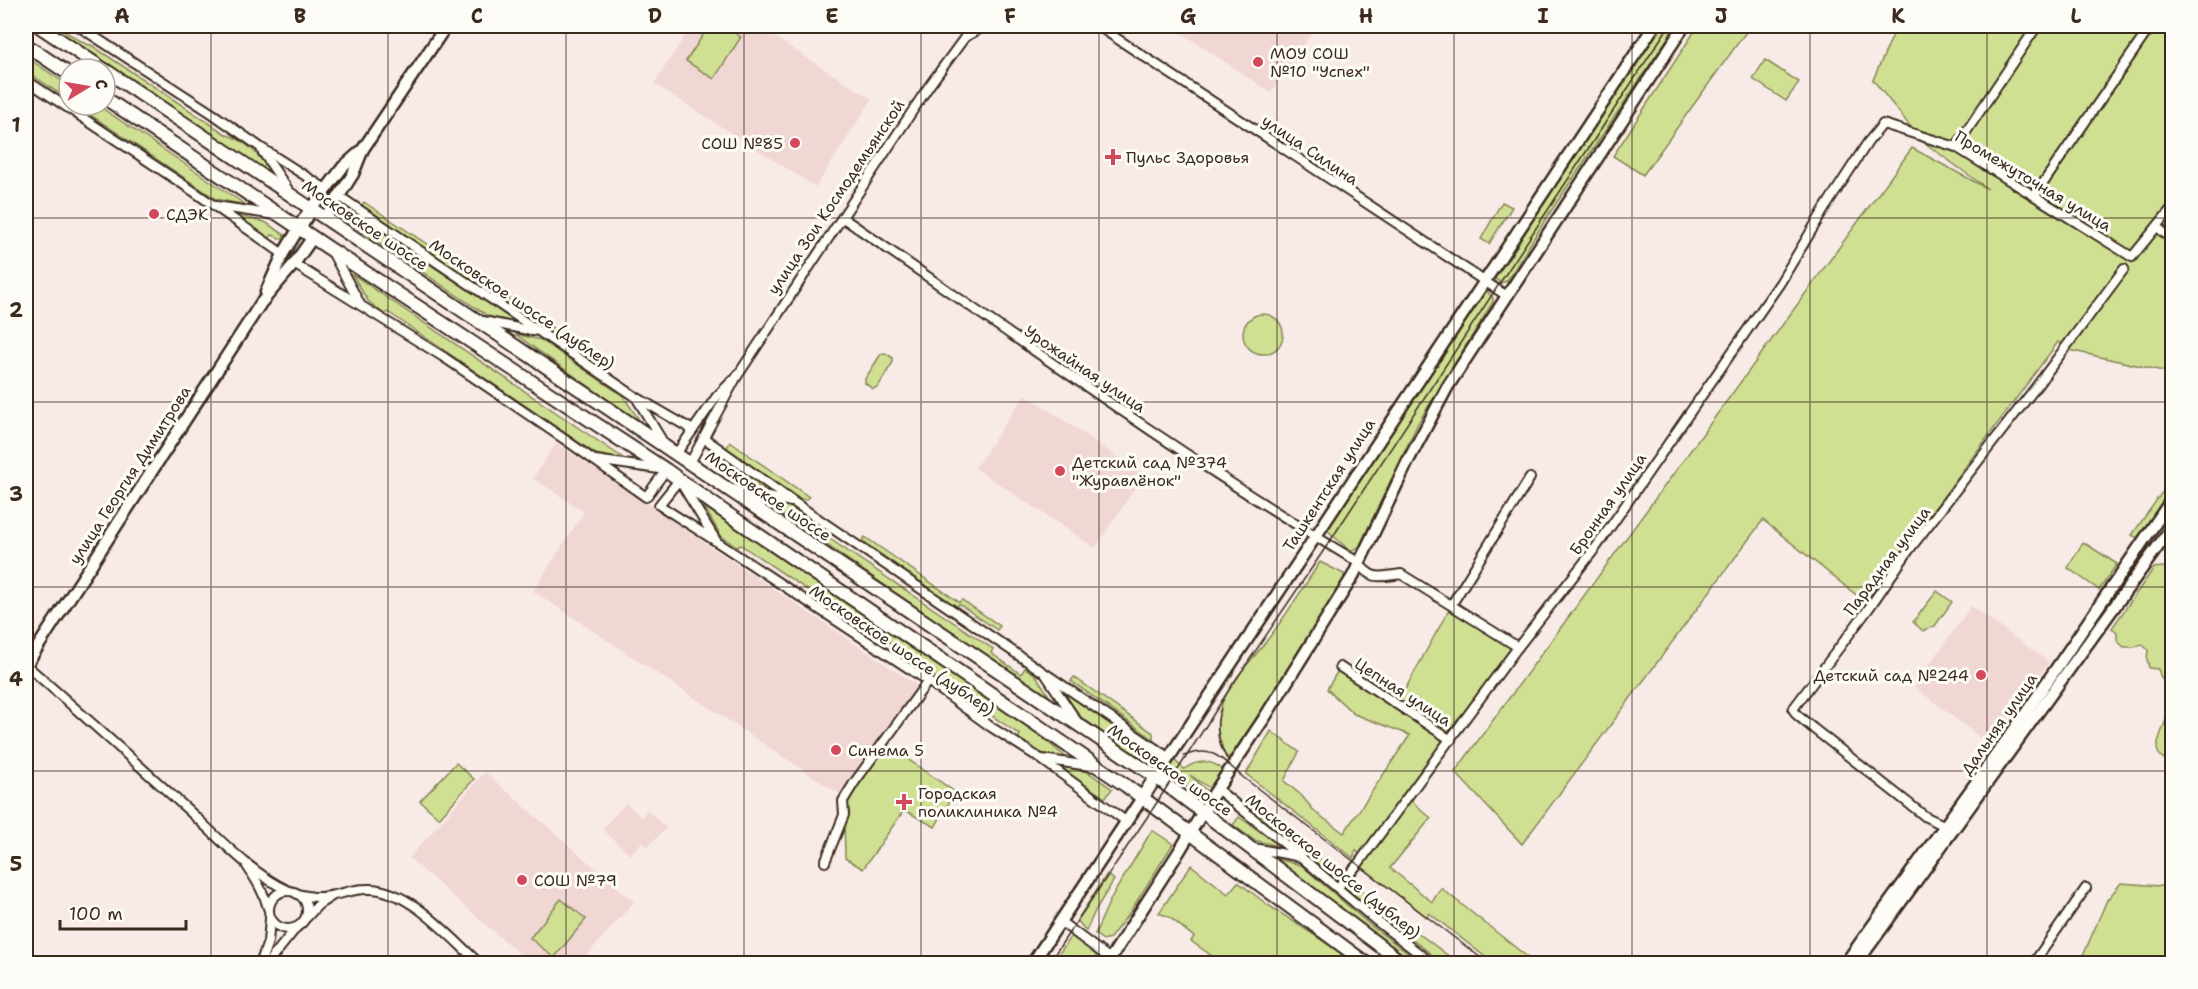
<svg xmlns="http://www.w3.org/2000/svg" width="2198" height="989" font-family="'Shantell Sans',sans-serif">
  <rect width="100%" height="100%" fill="#f8ebe7"/>
  <filter id="ink" filterUnits="userSpaceOnUse"><feTurbulence type="fractalNoise" baseFrequency=".0167" numOctaves="2"/><feDisplacementMap in="SourceGraphic" scale="12" xChannelSelector="R" yChannelSelector="G"/><feConvolveMatrix kernelMatrix="1 2 1 2 8 2 1 2 1" color-interpolation-filters="sRGB"/></filter>
  <g filter="url(#ink)">
    <g fill="#f1d7d3">
      <polygon points="691,26 757,26 872,99 816,187 654,84"/>
      <polygon points="1180,26 1317,26 1271,93 1177,30"/>
      <polygon points="1025,394 1144,475 1095,548 975,468"/>
      <polygon points="556,443 927,692 850,801 533,591 584,512 533,478"/>
      <polygon points="1971,606 2049,662 1990,745 1914,687"/>
      <polygon points="485,772 634,902 580,963 530,963 409,858"/>
      <polygon points="626,803 641,817 647,810 666,828 648,847 642,842 630,855 602,829"/>
    </g>
    <g fill="#d0e093" stroke="#868558" stroke-width="1.5">
      <path d="M51,26H56L86,44L91,45L227,135C249,141 260,157 273,175Z"/>
      <polygon points="709,26 723,26 741,37 714,79 686,61"/>
      <polygon points="1658,26 1676,26 1551,211 1507,281 1501,283 1493,277 1505,259 1508,260 1531,223 1540,202"/>
      <polygon points="1698,26 1735,26 1746,32 1643,175 1613,156"/>
      <polygon points="1897,26 2172,26 2172,373 2069,350 2058,342 1865,602 1763,520 1522,844 1455,772 1912,148 1988,189 1922,141 1873,80"/>
      <polygon points="26,57 69,86 69,100 26,71"/>
      <polygon points="1765,60 1799,82 1786,101 1753,79"/>
      <polygon points="76,105 97,105 246,205 216,199"/>
      <polygon points="364,202 578,345 574,350 361,207"/>
      <polygon points="1502,202 1512,207 1489,244 1481,239"/>
      <polygon points="355,214 517,323 488,316 349,223"/>
      <polygon points="233,215 265,222 285,235 282,239 272,235 268,239"/>
      <polygon points="352,274 626,460 596,454 388,312 384,314 368,301"/>
      <polygon points="1481,291 1487,291 1493,298 1493,302 1418,423 1359,547 1350,551 1326,529"/>
      <circle cx="1263" cy="334" r="20"/>
      <polygon points="515,334 541,340 623,396 642,424"/>
      <polygon points="885,353 893,358 893,362 878,387 873,389 865,383 865,379 881,354"/>
      <polygon points="730,442 809,497 805,500 799,498 726,449"/>
      <polygon points="721,456 768,489 738,482 715,466"/>
      <polygon points="2170,481 2172,484 2172,492 2137,538 2132,535"/>
      <polygon points="762,500 787,505 817,526 815,529 993,649 991,653 1021,674 1025,668 1035,674 1053,702"/>
      <polygon points="704,507 1031,728 1068,759 1040,753 1018,738 1020,735 910,660 911,657 870,629 868,631 741,545 737,547 721,536"/>
      <polygon points="865,537 959,602 962,600 1000,626 997,630 959,604 957,607 862,541"/>
      <polygon points="2083,542 2117,564 2099,590 2068,568"/>
      <path d="M1320,562L1344,574V580L1316,627L1232,755L1226,758C1221,744 1215,729 1219,713C1226,685 1248,665 1265,643C1285,618 1302,589 1320,562Z"/>
      <path d="M2172,566V763C2149,754 2158,743 2164,725C2168,715 2169,703 2172,693L2161,678L2158,669L2149,668L2147,659L2148,650L2142,644L2134,647H2124L2117,641V632L2112,628L2154,568Z"/>
      <polygon points="1937,591 1952,602 1935,626 1923,631 1913,622"/>
      <polygon points="1452,604 1518,647 1408,798 1431,818 1390,868 1432,902 1441,888 1535,963 1493,963 1429,913 1427,917 1358,864 1362,858 1356,850 1353,858 1246,774 1271,731 1299,752 1284,781 1301,795 1315,812 1344,833 1410,735 1354,714 1327,689 1340,667 1397,704"/>
      <polygon points="1074,677 1153,733 1153,739 1071,681"/>
      <polygon points="1061,689 1146,748 1139,758 1081,717"/>
      <polygon points="883,742 955,792 935,827 904,810 863,869 845,858 844,815 847,794"/>
      <path d="M1173,759L1184,769C1197,760 1211,759 1223,770L1211,789L1190,775L1207,791L1202,799L1169,773Z"/>
      <polygon points="456,763 474,779 439,818 420,801"/>
      <polygon points="1058,766 1088,772 1112,789 1105,798"/>
      <polygon points="1244,802 1338,873 1331,874 1240,805"/>
      <polygon points="1239,817 1282,847 1254,840 1233,825"/>
      <polygon points="1152,830 1173,844 1130,912 1110,938 1103,940 1095,934 1111,898"/>
      <polygon points="1277,859 1301,865 1370,925 1421,963 1415,963 1304,882"/>
      <polygon points="1191,865 1228,894 1238,882 1268,905 1340,952 1343,963 1222,963 1191,941 1194,937 1169,917 1159,913"/>
      <polygon points="1107,874 1114,880 1096,909 1086,931 1077,920"/>
      <polygon points="1346,879 1458,963 1443,963 1347,889"/>
      <polygon points="2121,883 2172,887 2172,963 2080,963 2107,900"/>
      <polygon points="561,899 586,919 554,958 530,938"/>
      <polygon points="1071,936 1098,954 1091,963 1052,964"/>
    </g>
    <g fill="none" stroke-linecap="round" stroke-linejoin="round">
      <g stroke="#3b2a1e" stroke-width="12">
        <g id="minor">
          <polyline points="78,26 213,114 260,147 326,189"/>
          <polyline points="1098,26 1507,296"/>
          <polyline points="965,37 985,26"/>
          <polyline points="26,80 196,193 283,254"/>
          <polyline points="1956,147 2037,26"/>
          <polyline points="262,151 289,191"/>
          <polyline points="2035,195 2151,26"/>
          <polyline points="339,196 636,397 693,430"/>
          <polyline points="216,206 275,215"/>
          <path d="M843,218C1013,335 1181,457 1358,562C1372,581 1380,577 1401,574L1518,647"/>
          <polyline points="2157,227 2172,239"/>
          <polyline points="332,252 359,302"/>
          <polyline points="294,264 445,358 567,441 646,497 666,470 595,460"/>
          <polyline points="483,321 533,331"/>
          <polyline points="637,399 663,442"/>
          <polyline points="704,438 795,503 1168,757"/>
          <polyline points="676,454 717,396 732,381"/>
          <polyline points="690,463 736,378 929,86 965,37 970,26"/>
          <polyline points="732,489 791,502"/>
          <polyline points="717,542 679,480 659,505 717,542 928,681 991,727 1041,759 1127,822"/>
          <polyline points="1452,604 1530,478"/>
          <path d="M26,665C80,712 133,760 186,808C218,837 250,873 289,891"/>
          <polyline points="1340,667 1451,740"/>
          <polyline points="1046,675 1076,720"/>
          <polyline points="1042,759 1096,767"/>
          <polyline points="1217,789 1302,858 1374,919 1433,964"/>
          <polyline points="1948,827 1926,817 1814,729 1797,715 1793,709 1869,608 1909,550 2036,387 2124,269"/>
          <polyline points="1254,848 1301,857"/>
          <polyline points="825,862 844,815 843,801 854,783 928,681"/>
          <path d="M247,866C256,880 264,892 268,908"/>
          <polyline points="1338,887 1358,864 1518,647 1597,546 1780,283 1825,208 1868,142 1883,124 1956,147 2132,257 2172,208"/>
          <circle cx="288" cy="910" r="19"/>
          <path d="M297,894C303,895 310,897 316,897C333,898 349,889 366,889C407,886 451,938 480,964"/>
          <polyline points="307,917 318,905 332,896"/>
          <polyline points="1061,922 1117,964"/>
          <polyline points="260,964 268,942 270,919"/>
          <polyline points="267,964 296,928"/>
          <polyline points="2033,964 2086,888"/>
        </g>
      </g>
      <g stroke="#3b2a1e" stroke-width="15">
        <g id="secondary">
          <polyline points="312,208 343,167 361,151"/>
          <polyline points="325,218 353,174 363,149 446,26"/>
          <polyline points="266,292 283,254 299,228"/>
          <polyline points="26,665 261,303 294,264 313,237"/>
          <polyline points="1156,777 1654,26"/>
          <polyline points="1032,964 1142,798"/>
          <polyline points="1107,964 1180,850 1213,795 1265,717 1353,576 1409,459 1448,386 1684,26"/>
          <polyline points="1845,964 2019,723 2172,499"/>
          <polyline points="1856,964 2172,527"/>
        </g>
      </g>
      <g stroke="#3b2a1e" stroke-width="16">
        <g id="primary">
          <polyline points="39,26 103,69"/>
          <polyline points="26,45 69,74"/>
          <polyline points="105,70 1156,777 1404,964"/>
          <polyline points="105,98 330,249 666,470 722,510 1125,785 1367,964"/>
          <polyline points="299,228 312,208"/>
          <polyline points="1142,798 1156,777"/>
        </g>
      </g>
      <use href="#minor" stroke="#fdfcf7" stroke-width="8"/>
      <use href="#secondary" stroke="#fdfcf7" stroke-width="10"/>
      <use href="#primary" stroke="#fdfcf7" stroke-width="12"/>
      <g stroke="#3b2a1e" stroke-width="1.5">
        <path d="M1221,709C1214,726 1218,748 1230,762"/>
        <path d="M1184,756C1214,744 1222,760 1244,778L1489,964"/>
        <polyline points="1048,964 1154,807 1227,693 1328,544 1669,26"/>
      </g>
    </g>
  </g>
  <path fill="none" stroke="#3b2a1e" stroke-width="1.5" stroke-opacity="0.55" d="M211,26V964M388,26V964M566,26V964M744,26V964M921,26V964M1099,26V964M1277,26V964M1454,26V964M1632,26V964M1810,26V964M1987,26V964M26,218H2172M26,402H2172M26,587H2172M26,771H2172"/>
  <g fill="#d1495b" stroke="#fdfcf7" stroke-width="2">
    <circle cx="1258" cy="62" r="6"/>
    <circle cx="795" cy="143" r="6"/>
    <path d="M1110 148h6v6h6v6h-6v6h-6v-6h-6v-6h6z"/>
    <circle cx="154" cy="214" r="6"/>
    <circle cx="1060" cy="471" r="6"/>
    <circle cx="1981" cy="675" r="6"/>
    <circle cx="836" cy="750" r="6"/>
    <path d="M901 793h6v6h6v6h-6v6h-6v-6h-6v-6h6z"/>
    <circle cx="522" cy="880" r="6"/>
  </g>
  <g text-anchor="middle" dominant-baseline="central" stroke-width="6" stroke-linejoin="round" paint-order="stroke">
    <g font-size="16" fill="#3b2a1e" stroke="#fdfcf7" text-anchor="start">
      <text x="1270" y="53">МОУ СОШ<tspan x="1270" dy="18">№10 "Успех"</tspan></text>
      <text x="783" y="143" text-anchor="end">СОШ №85</text>
      <text x="1126" y="157">Пульс Здоровья</text>
      <text x="166" y="214">СДЭК</text>
      <text x="1072" y="462">Детский сад №374<tspan x="1072" dy="18">"Журавлёнок"</tspan></text>
      <text x="1969" y="675" text-anchor="end">Детский сад №244</text>
      <text x="848" y="750">Синема 5</text>
      <text x="918" y="793">Городская<tspan x="918" dy="18">поликлиника №4</tspan></text>
      <text x="534" y="880">СОШ №79</text>
    </g>
    <g font-size="16" fill="#3b2a1e" stroke="#fdfcf7">
      <text transform="translate(1310 150) rotate(34)">улица Силина</text>
      <text transform="translate(2033 181) rotate(31)">Промежуточная улица</text>
      <text transform="translate(836 197) rotate(-56)">улица Зои Космодемьянской</text>
      <text transform="translate(365 225) rotate(34)">Московское шоссе</text>
      <text transform="translate(522 304) rotate(34)">Московское шоссе (дублер)</text>
      <text transform="translate(1085 369) rotate(34)">Урожайная улица</text>
      <text transform="translate(130 475) rotate(-57)">улица Георгия Димитрова</text>
      <text transform="translate(1329 485) rotate(-57)">Ташкентская улица</text>
      <text transform="translate(768 496) rotate(34)">Московское шоссе</text>
      <text transform="translate(1608 504) rotate(-55)">Бронная улица</text>
      <text transform="translate(1887 561) rotate(-53)">Парадная улица</text>
      <text transform="translate(902 650) rotate(34)">Московское шоссе (дублер)</text>
      <text transform="translate(1403 692) rotate(33)">Цепная улица</text>
      <text transform="translate(1999 724) rotate(-55)">Дальняя улица</text>
      <text transform="translate(1170 770) rotate(35)">Московское шоссе</text>
      <text transform="translate(1333 866) rotate(39)">Московское шоссе (дублер)</text>
    </g>
  </g>
  <rect width="2198" height="989" fill="none" stroke="#fdfcf7" stroke-width="66"/>
  <g transform="translate(87 87) rotate(79)"><circle r="28" fill="#fdfcf7" stroke="#afa8a0" stroke-width="1.5"/>
  <path d="M0-4.5L10 22L0 15L-10 22Z" fill="#d1495b"/>
  <text y="-9" font-size="16" font-weight="bold" text-anchor="middle" fill="#3b2a1e">С</text>
  </g>
  <path d="M60 920v9h126v-9" fill="none" stroke="#3b2a1e" stroke-width="3"/>
  <text x="69" y="920" font-size="18" fill="#3b2a1e" stroke="#fdfcf7" stroke-width="4.5" paint-order="stroke">100 m</text>
  <rect x="33" y="33" width="2132" height="923" fill="none" stroke="#3b2a1e" stroke-width="2"/>
  <g font-size="20" text-anchor="middle" font-weight="bold" fill="#3b2a1e">
    <text x="122" y="23">A</text>
    <text x="300" y="23">B</text>
    <text x="477" y="23">C</text>
    <text x="655" y="23">D</text>
    <text x="832" y="23">E</text>
    <text x="1010" y="23">F</text>
    <text x="1188" y="23">G</text>
    <text x="1366" y="23">H</text>
    <text x="1543" y="23">I</text>
    <text x="1721" y="23">J</text>
    <text x="1898" y="23">K</text>
    <text x="2076" y="23">L</text>
    <text x="16" y="132">1</text>
    <text x="16" y="317">2</text>
    <text x="16" y="501">3</text>
    <text x="16" y="686">4</text>
    <text x="16" y="871">5</text>
  </g>
</svg>
